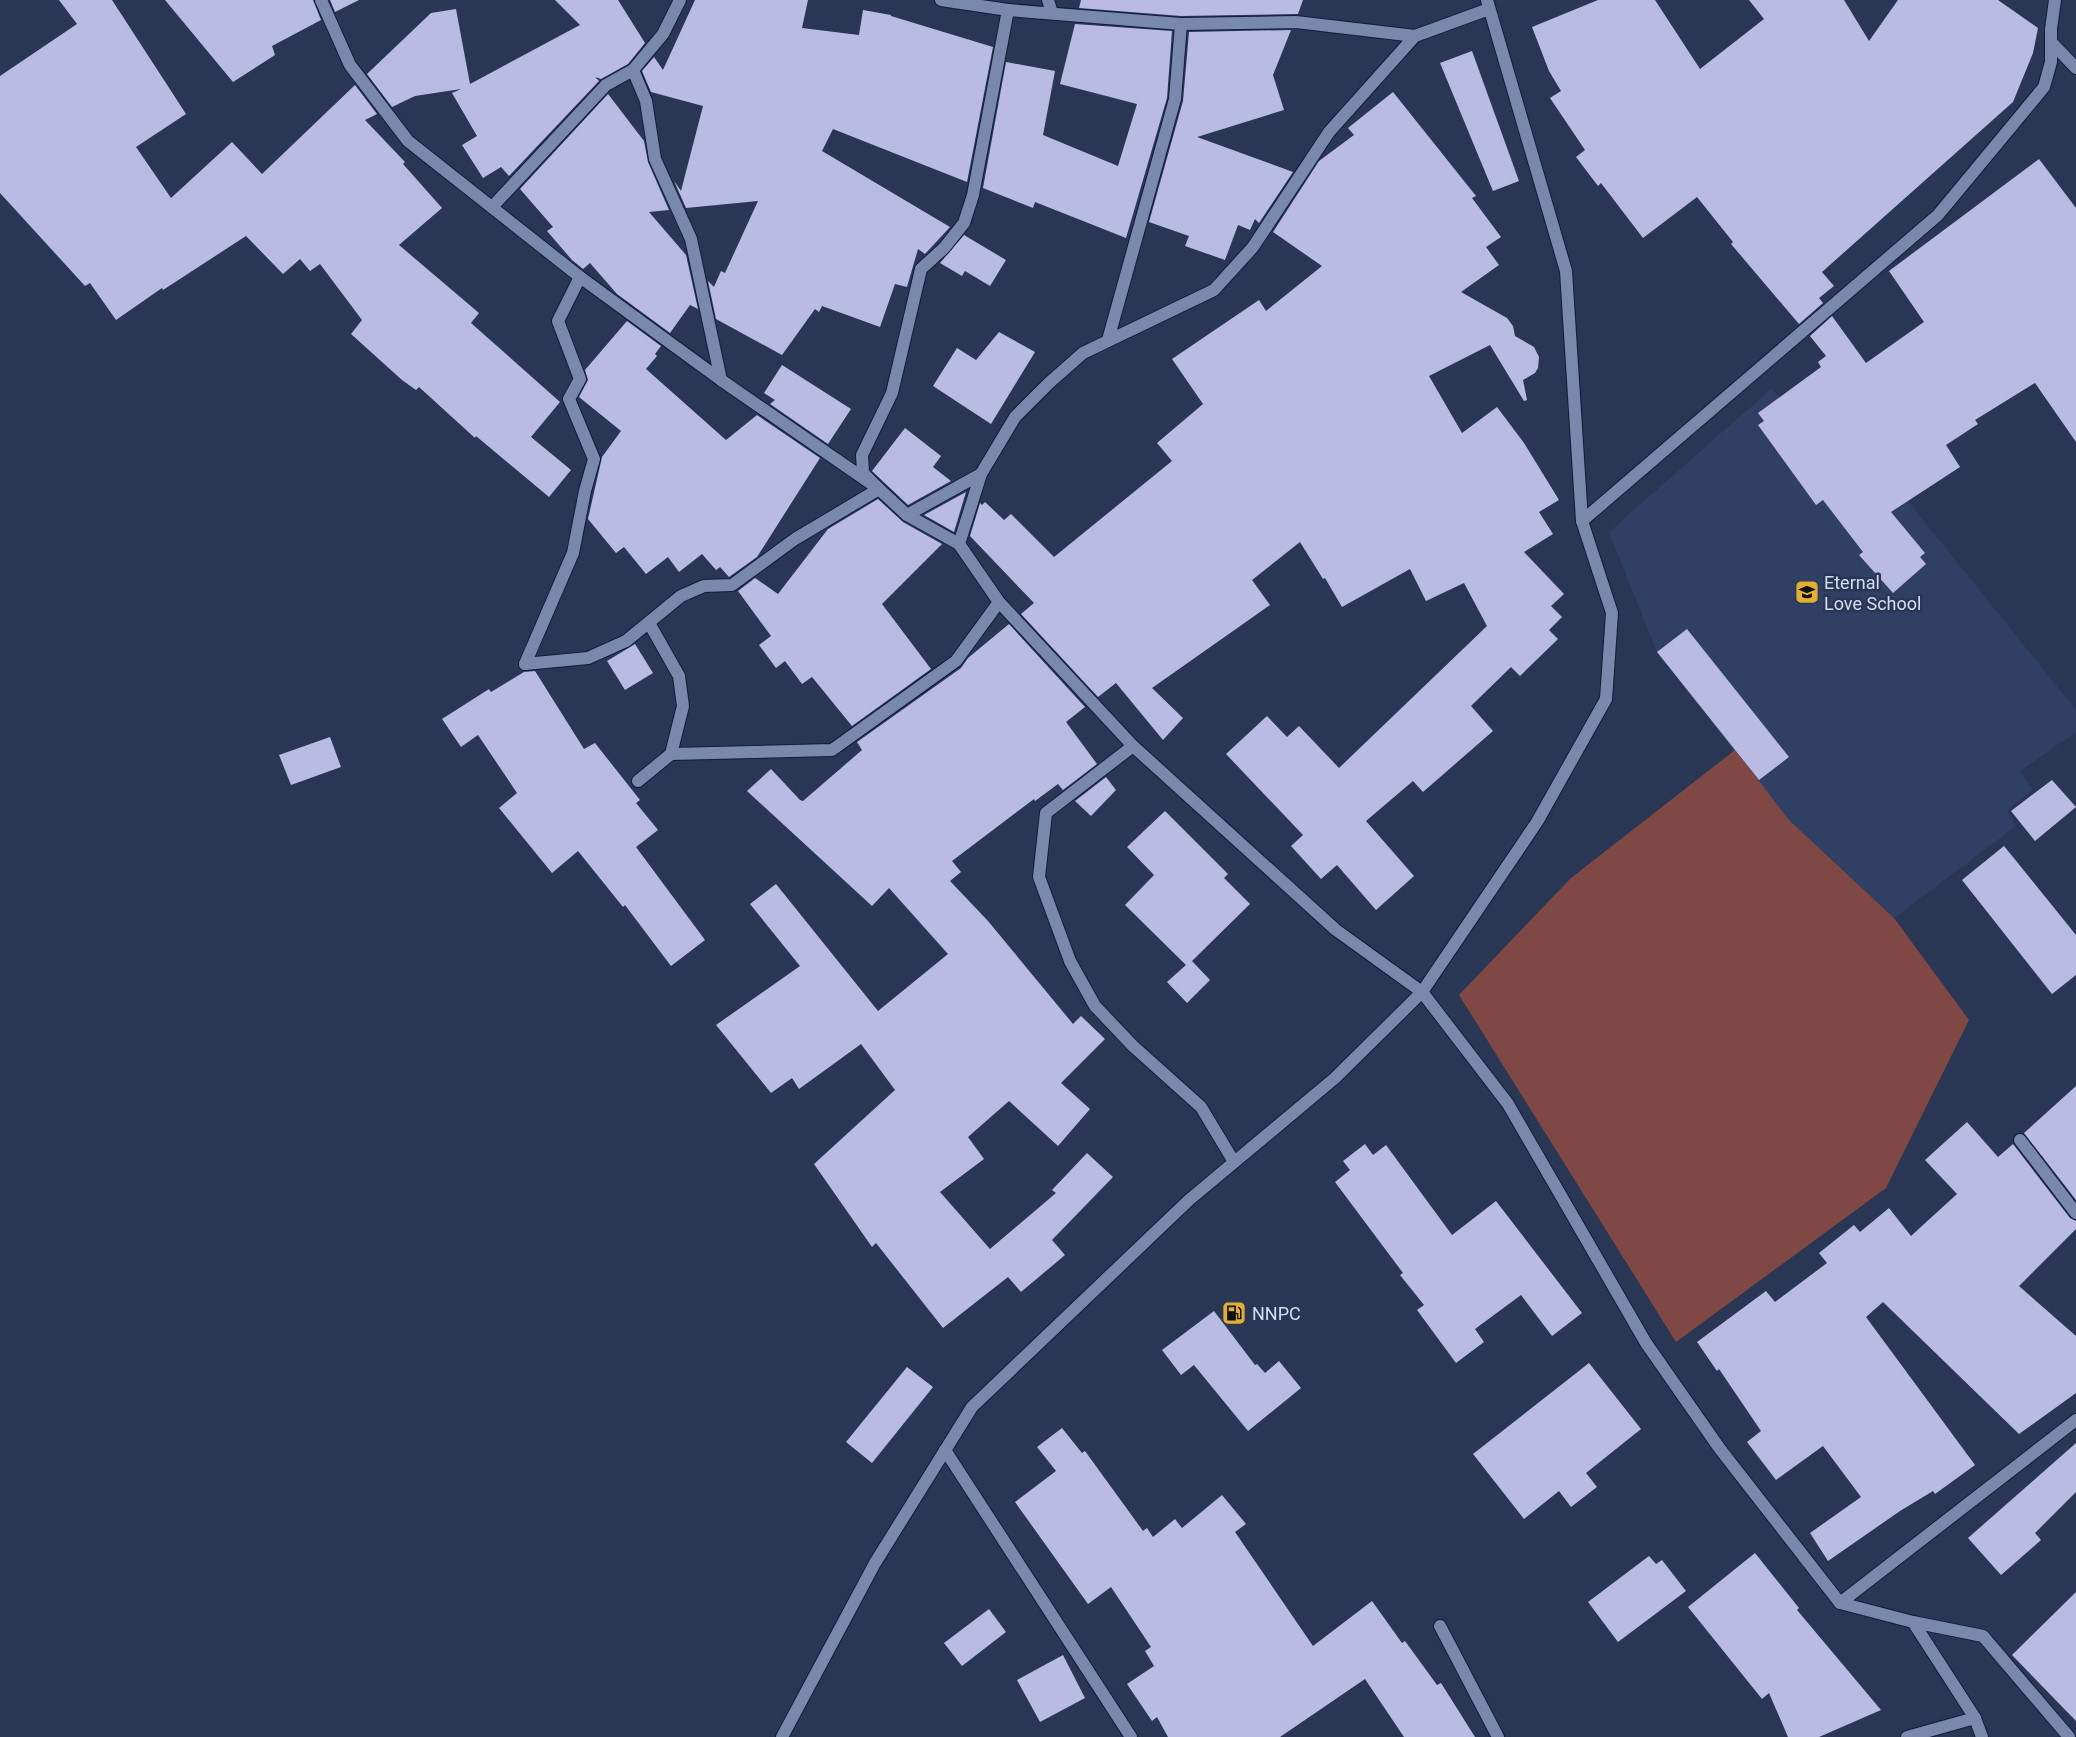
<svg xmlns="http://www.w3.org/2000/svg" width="2076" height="1737" font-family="Roboto,sans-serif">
  <rect width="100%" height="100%" fill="#293754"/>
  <polygon fill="#2f4064" points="1807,376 2076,710 2076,732 2020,771 2033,790 2007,810 2016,826 1894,918 1789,820 1657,652 1609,532 1771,389 1780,398"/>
  <polygon fill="#7f4844" points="1735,750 1789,820 1894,918 1969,1020 1886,1188 1676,1342 1459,995 1571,878"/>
  <g fill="#babbe3">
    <polygon points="59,0 112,0 186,114 136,147 171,198 232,142 262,174 355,85 377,114 365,120 405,162 403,164 442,208 399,245 479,313 471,323 560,402 531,437 571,470 549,497 476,436 475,438 419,387 416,390 402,380 351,334 362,320 320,264 310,271 300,259 283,274 246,236 163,290 162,288 116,320 90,283 85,286 0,193 0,76 77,24"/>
    <polygon points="165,0 313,0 321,20 272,46 275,55 233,82"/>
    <polygon points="330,0 359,0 335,12"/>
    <polygon points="555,0 618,0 645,43 628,64 601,79 595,77 599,81 509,176 501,167 483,178 462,145 477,136 452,93 461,89 415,96 392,107 367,74 431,13 456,9 470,84 580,25"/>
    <polygon points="695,0 808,0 802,28 859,35 863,10 891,15 891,16 993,47 967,182 833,129 822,151 950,227 925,254 918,249 907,287 895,284 880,327 822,306 819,312 815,309 782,355 716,319 708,281 714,287 721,271 725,273 758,201 686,208 674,181 681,191 703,106 651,92 642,71 654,57 663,70"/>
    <polygon points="1081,0 1303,0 1298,14 1181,16 1079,8"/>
    <polygon points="1598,0 1655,0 1700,69 1764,19 1749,0 1844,0 1869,41 1898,0 1998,0 2038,28 2033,53 2013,102 1822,272 1834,286 1819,298 1823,303 1799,324 1731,244 1733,242 1697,197 1643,238 1601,183 1598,186 1576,157 1585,150 1550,98 1561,91 1549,71 1532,27"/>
    <polygon points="1075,24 1172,31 1167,98 1126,238 1035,202 1033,208 983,188 1006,62 1055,71 1043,135 1118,166 1137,104 1060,84"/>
    <polygon points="1291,30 1273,75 1284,110 1197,137 1293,172 1259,223 1255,219 1250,230 1238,225 1225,260 1185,246 1189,236 1149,222 1183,101 1189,32"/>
    <polygon points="1472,51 1519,181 1493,191 1440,63"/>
    <polygon points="1393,92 1476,196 1472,198 1501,237 1486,247 1499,265 1461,292 1507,318 1513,326 1515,336 1534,347 1539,357 1538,368 1535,373 1523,380 1527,400 1524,401 1490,345 1429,376 1462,433 1497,407 1524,443 1559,500 1539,512 1553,534 1524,552 1564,594 1551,606 1562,617 1549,630 1558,639 1520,676 1511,667 1471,706 1493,731 1423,792 1413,781 1366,821 1414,876 1376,910 1337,865 1321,879 1291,846 1303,835 1226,754 1267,716 1287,737 1299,726 1339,768 1487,626 1464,583 1426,601 1410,569 1342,607 1325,578 1323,579 1300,542 1252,580 1270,605 1152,688 1183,718 1163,740 1116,683 1098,697 1021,614 1034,603 970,536 980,503 982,505 985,502 1004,520 1011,514 1054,557 1172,461 1157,443 1203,404 1172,359 1259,300 1266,311 1322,266 1273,232 1319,161 1354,135 1348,128"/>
    <polygon points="608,94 644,141 648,162 669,210 649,212 686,255 698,309 690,305 670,333 617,294 590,263 583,269 572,260 547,231 553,227 520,189"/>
    <polygon points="2039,159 2076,208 2076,442 2035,383 1975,420 1978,424 1946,445 1960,467 1891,512 1925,553 1920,557 1926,564 1893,593 1859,555 1863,552 1823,500 1816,505 1758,425 1764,421 1758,413 1821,367 1818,362 1826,356 1810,336 1832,316 1866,363 1924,322 1889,271"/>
    <polygon points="964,235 1006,260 990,286 965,271 962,276 940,263"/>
    <polygon points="627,321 661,346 655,354 657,356 646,369 726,440 757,415 820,458 757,557 729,577 720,567 716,570 702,554 679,572 668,557 646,574 624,547 616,553 588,519 602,457 621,431 579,397 588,380 585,370"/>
    <polygon points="999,332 1035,352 991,424 933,386 957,348 976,360"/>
    <polygon points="782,365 851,409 828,444 770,404 775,400 764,393"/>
    <polygon points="905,428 941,456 933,467 951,481 908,505 872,471"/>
    <polygon points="966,492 954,532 924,515"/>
    <polygon points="878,499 903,522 942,544 882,604 931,669 852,726 812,677 802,684 785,661 776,668 759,645 771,636 738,591 755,578 778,594 828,529"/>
    <polygon points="1009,624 1085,707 1066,722 1097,764 1063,790 1058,784 1035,801 1034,799 952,861 961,872 950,881 988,921 1073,1024 1081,1016 1105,1039 1061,1083 1090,1109 1058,1146 1009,1101 968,1137 984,1159 940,1192 990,1249 1056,1193 1052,1190 1087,1153 1113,1177 1052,1240 1065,1255 1021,1292 1008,1277 943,1328 876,1243 872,1247 814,1164 895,1090 861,1044 799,1089 792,1078 771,1093 716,1025 800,966 750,904 776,884 878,1011 948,954 889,888 872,906 747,791 771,769 800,800 803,801 862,750 857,742 961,668 968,658"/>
    <polygon points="1687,629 1789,757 1759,780 1657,652"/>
    <polygon points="635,644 653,673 625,690 607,661"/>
    <polygon points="535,671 584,749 595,743 640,800 636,803 658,830 636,847 705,940 671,966 625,905 623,907 578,851 552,873 499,808 517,793 478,735 461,747 442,719 489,689 491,692 524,672"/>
    <polygon points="330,737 341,767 291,785 279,755"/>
    <polygon points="1106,777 1116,790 1091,816 1075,801"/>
    <polygon points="2052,780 2076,807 2035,841 2011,811"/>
    <polygon points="1165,811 1228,874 1224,878 1250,904 1192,961 1210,980 1187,1003 1167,982 1186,965 1125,905 1154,875 1127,847"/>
    <polygon points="2004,846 2076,935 2076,975 2052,994 1962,880"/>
    <polygon points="2076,1086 2076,1200 2024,1133"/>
    <polygon points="1967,1122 1998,1157 2013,1144 2070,1218 2076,1221 2076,1229 2019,1286 2076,1336 2076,1393 2019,1434 1883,1302 1866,1317 1975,1465 1935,1494 1933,1491 1900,1511 1828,1561 1810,1533 1861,1497 1823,1446 1776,1480 1747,1442 1761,1431 1719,1369 1717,1371 1697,1342 1766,1291 1775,1302 1827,1263 1819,1253 1854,1225 1860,1232 1889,1208 1911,1236 1957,1194 1925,1160"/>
    <polygon points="1365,1144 1373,1155 1386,1145 1452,1235 1496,1201 1582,1313 1552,1336 1521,1295 1475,1329 1484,1342 1456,1363 1417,1310 1424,1305 1400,1275 1403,1273 1335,1182 1350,1170 1343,1161"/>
    <polygon points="1214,1311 1255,1365 1257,1364 1265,1373 1279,1361 1301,1388 1248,1431 1194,1365 1181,1375 1162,1350"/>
    <polygon points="1589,1363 1641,1429 1586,1473 1597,1487 1571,1507 1559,1491 1524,1519 1473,1454"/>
    <polygon points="907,1367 933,1387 872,1463 846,1442"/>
    <polygon points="1062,1428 1082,1453 1085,1451 1143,1531 1147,1528 1153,1537 1175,1519 1182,1528 1222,1495 1246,1524 1235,1532 1313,1646 1372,1601 1402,1643 1405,1641 1437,1685 1441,1683 1475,1737 1404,1737 1365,1679 1280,1737 1168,1737 1157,1717 1152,1721 1127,1684 1154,1666 1145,1651 1151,1647 1111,1587 1088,1604 1015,1502 1056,1471 1037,1447"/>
    <polygon points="2076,1443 2076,1492 2035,1533 2041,1540 2001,1575 1968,1538"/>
    <polygon points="1755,1553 1799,1608 1797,1610 1881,1710 1819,1737 1788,1737 1769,1693 1762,1699 1688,1607"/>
    <polygon points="1649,1556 1656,1564 1662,1560 1686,1591 1618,1642 1588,1602"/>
    <polygon points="2076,1592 2076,1721 2012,1655"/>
    <polygon points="989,1609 1006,1632 962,1666 944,1643"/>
    <polygon points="1063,1655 1085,1698 1040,1722 1017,1680"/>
  </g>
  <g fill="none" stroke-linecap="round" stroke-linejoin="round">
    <g stroke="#111d39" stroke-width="14">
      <g id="street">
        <polyline points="321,0 350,65 408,141 580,277 721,380 879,489 907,515 959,544 999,602 1133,746 1046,813 1039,877 1070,961 1095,1006 1133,1046 1201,1107 1234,1162"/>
        <polyline points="941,0 1008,10 1181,24 1296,22 1415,36"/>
        <polyline points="1048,0 1052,13"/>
        <polyline points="2051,42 2076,68"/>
        <polyline points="633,70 646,101 655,159 691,239 721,380"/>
        <polyline points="492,207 606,85 633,70 663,34 680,0"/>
        <polyline points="1108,340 1175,99 1181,24"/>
        <polyline points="907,515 981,474"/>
        <polyline points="1582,521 1938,215 2044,87 2051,62 2051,29 2055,0"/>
        <polyline points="959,544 981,474 1015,417 1049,383 1083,353 1214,290 1253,247 1329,132 1415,36 1489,9"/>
        <polyline points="649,623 679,676 683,706 671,754"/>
        <polyline points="525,664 588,658 626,641 681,596 704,586 732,585 795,539 879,489 863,473 862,455 892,393 921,269 944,248 964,223 973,195 1008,10"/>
        <polyline points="525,664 573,553 585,491 594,459 569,399 580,379 558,321 580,277"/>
        <polyline points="1133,746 1336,930 1422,992 1508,1104 1646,1343 1720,1449 1840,1603 1913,1622 1975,1718 1982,1737"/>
        <polyline points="638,781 671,754 832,750 956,661 999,602"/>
        <polyline points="2020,1140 2076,1213"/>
        <polyline points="945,1450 1131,1737"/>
        <polyline points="1840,1603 2076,1420"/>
        <polyline points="1913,1622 1983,1636 2069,1737"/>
        <polyline points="1440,1626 1498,1737"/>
        <polyline points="1907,1737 1975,1718"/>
      </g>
    </g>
    <g stroke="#111d39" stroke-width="14">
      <polyline id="secondary" points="782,1737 875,1563 972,1407 1189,1200 1335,1078 1422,992 1537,822 1606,699 1612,613 1582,521 1566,271 1487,0"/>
    </g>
    <use href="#street" stroke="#7889ab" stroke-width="12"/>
    <use href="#secondary" stroke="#7889ab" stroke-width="12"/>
  </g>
  <defs>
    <g id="school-square" transform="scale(1.25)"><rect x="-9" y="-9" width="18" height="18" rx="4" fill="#e2af34" stroke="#293754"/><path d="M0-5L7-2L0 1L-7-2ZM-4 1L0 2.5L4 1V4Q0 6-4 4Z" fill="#111"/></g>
    <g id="fuel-square" transform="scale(1.25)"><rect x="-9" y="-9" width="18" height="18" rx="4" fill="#e2af34" stroke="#293754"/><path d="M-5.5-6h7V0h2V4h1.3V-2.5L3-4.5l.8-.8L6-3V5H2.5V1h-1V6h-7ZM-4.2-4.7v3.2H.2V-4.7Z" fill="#111"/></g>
  </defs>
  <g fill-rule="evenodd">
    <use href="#school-square" x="1807" y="592"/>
    <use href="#fuel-square" x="1234" y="1313"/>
  </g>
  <g text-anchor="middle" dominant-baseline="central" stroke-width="5" stroke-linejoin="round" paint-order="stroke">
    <g font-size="18" fill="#d5def1" stroke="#293754" text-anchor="start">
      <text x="1824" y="582">Eternal<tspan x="1824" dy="21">Love School</tspan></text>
      <text x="1252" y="1313">NNPC</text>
    </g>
  </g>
</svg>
